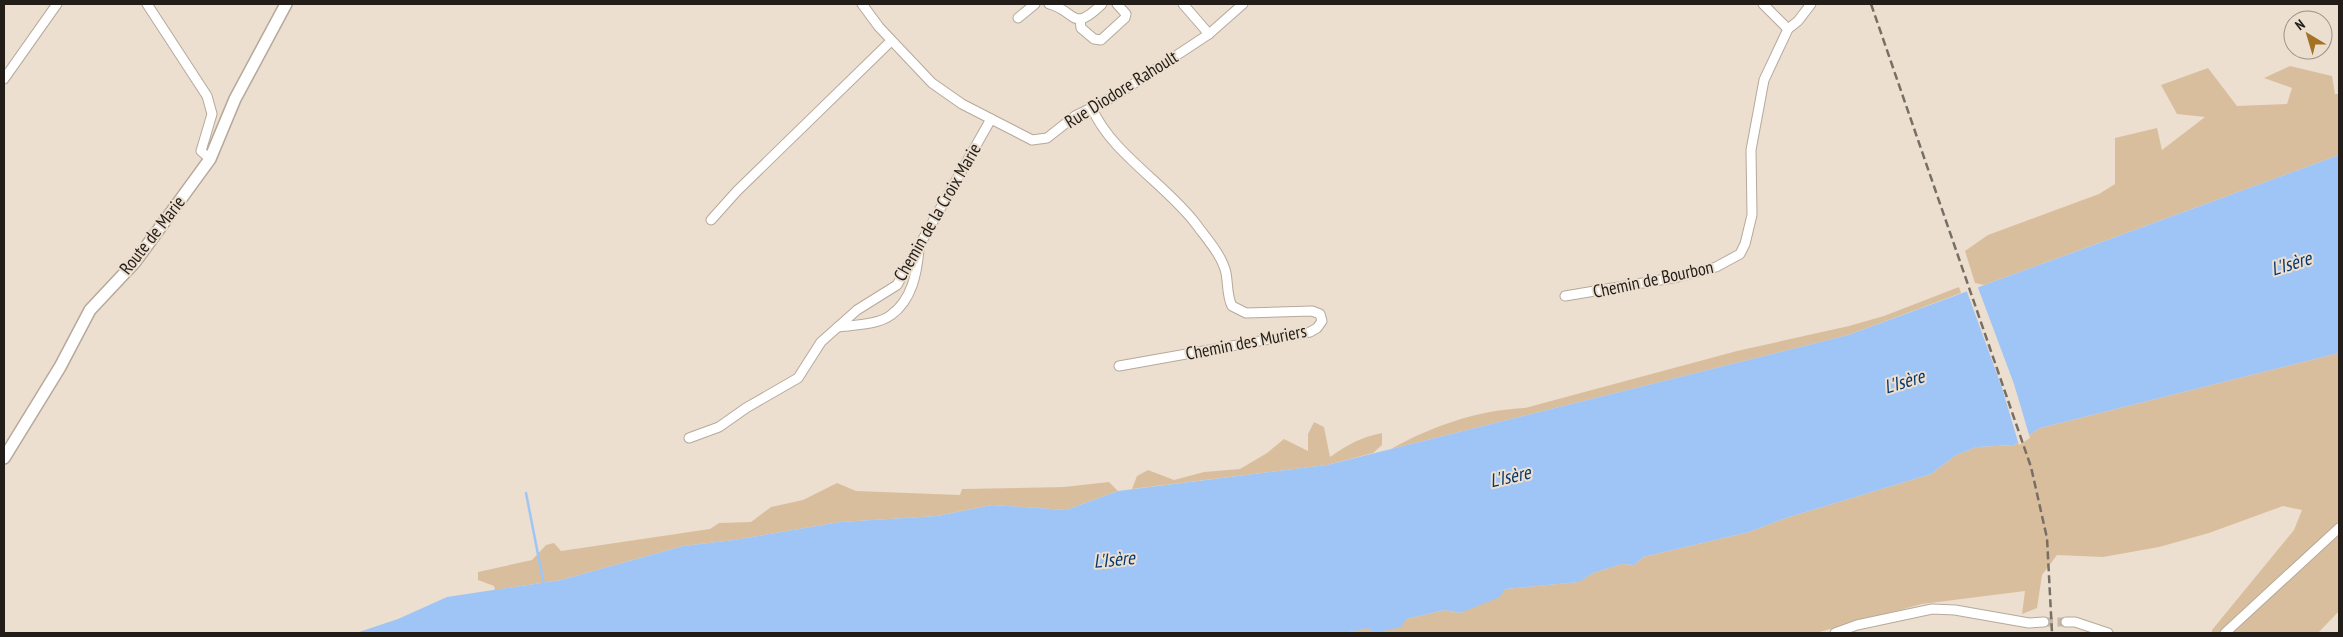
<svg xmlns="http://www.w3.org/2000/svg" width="2343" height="637" font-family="'PT Sans Narrow',sans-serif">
  <rect width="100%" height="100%" fill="#ecdfcf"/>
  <g fill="#d9be9e">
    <polygon points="2290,66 2332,76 2335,94 2339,94 2339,155 1984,285 1975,283 1965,251 1988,235 2099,194 2115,184 2115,138 2157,128 2162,150 2205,117 2177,114 2161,85 2208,68 2237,106 2287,104 2292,88 2264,78"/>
    <path d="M1959,287L1961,293L1848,335L1391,449C1432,426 1478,410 1525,408L1737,351L1849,326L1884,316Z"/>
    <polygon points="2339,353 2339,611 2318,633 2212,633 2212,630 2294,530 2302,510 2283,506 2209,533 2159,547 2103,557 2057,555 2042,575 2037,608 2022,614 2025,591 1922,604 1816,633 1345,633 1445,610 1460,613 1505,589 1578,582 1593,573 1622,564 1634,565 1643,557 1749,532 1786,518 1931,474 1956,455 1977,447 2014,445 2040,428"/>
    <path d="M1314,422L1324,427L1330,457C1347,445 1361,437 1382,433V445L1373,453L1327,465L1132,489L1137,476L1148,470L1174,480L1204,472L1240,469L1267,453L1284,439L1308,451V434Z"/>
    <polygon points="1109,482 1118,491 1066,510 992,505 937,516 840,522 734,540 683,546 561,580 495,590 494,586 478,580 478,572 532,560 546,545 554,543 561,551 710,529 719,523 751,522 771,507 803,500 837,483 856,491 960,495 962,489 1064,487"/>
  </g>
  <polygon fill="#9fc5f6" points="2339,155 2339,353 2040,428 2014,445 1977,447 1956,455 1931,474 1786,518 1749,532 1643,557 1634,565 1622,564 1593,573 1579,582 1505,589 1500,597 1460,613 1445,610 1406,619 1401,627 1374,633 1368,628 1345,633 356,633 398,619 447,597 561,580 683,546 734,540 840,522 937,516 992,505 1066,510 1118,491 1327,465 1848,335"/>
  <polygon fill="#ecdfcf" points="1977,285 2014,384 2030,438 2019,445 2002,388 1966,289"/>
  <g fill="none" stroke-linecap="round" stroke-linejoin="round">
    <polyline stroke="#9fc5f6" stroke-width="2.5" points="526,493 544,585"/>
    <polyline stroke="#c4b8aa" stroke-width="9" stroke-dasharray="9 4.5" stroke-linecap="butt" points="2044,622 2066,622"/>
    <g stroke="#b6a99b" stroke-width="11">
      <g id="minor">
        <polyline points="147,4 207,96 212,114 201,151 210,159"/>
        <polyline points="862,4 879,27 932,83 962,104 1032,140 1047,138 1075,116 1115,96 1209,34 1243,4"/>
        <path d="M1049,4C1077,11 1071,34 1102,4"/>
        <polyline points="1183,4 1209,34"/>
        <polyline points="1763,4 1788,29"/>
        <polyline points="1018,18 1035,4"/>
        <polyline points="1080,19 1081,28 1094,39 1101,40 1125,18 1126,14 1117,4"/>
        <polyline points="4,79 57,4"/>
        <path d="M1092,108C1110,152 1167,185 1196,224C1206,238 1222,255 1226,273C1228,283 1227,297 1232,306L1246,313L1312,311L1320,314L1322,321L1317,328L1310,332L1119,366"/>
        <polyline points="711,220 737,191 891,41"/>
        <polyline points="1565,296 1678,277 1716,267 1740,254 1745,244 1752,215 1751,150 1764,80 1788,29 1798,21 1811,4"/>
        <path d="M838,327C853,325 878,325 891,315C912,300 917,273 919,249"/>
        <polyline points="689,438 719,427 746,408 798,378 821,342 857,310 897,285 991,119"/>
        <polyline points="2066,622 2075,622 2108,633"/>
        <polyline points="1835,633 1857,625 1932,609 1955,610 2029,623 2044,622"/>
        <polyline points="2225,633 2339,528"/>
      </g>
    </g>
    <g stroke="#b6a99b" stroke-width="14">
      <polyline id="tertiary" points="4,458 60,367 90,310 135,262 210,159 235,99 286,4"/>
    </g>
    <use href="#minor" stroke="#fff" stroke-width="9"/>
    <use href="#tertiary" stroke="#fff" stroke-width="11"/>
    <polyline stroke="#776f65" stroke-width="2.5" stroke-dasharray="8 4" stroke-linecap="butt" points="1871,4 2031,467 2047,538 2052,633"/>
  </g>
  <g text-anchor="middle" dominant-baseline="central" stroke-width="4" stroke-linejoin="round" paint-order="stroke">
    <g font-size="18" fill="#221d18" stroke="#ecdfcf">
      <text transform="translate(1121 89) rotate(-32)">Rue Diodore Rahoult</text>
      <text transform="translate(937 212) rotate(-60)">Chemin de la Croix Marie</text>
      <text transform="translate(152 235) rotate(-52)">Route de Marie</text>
      <text transform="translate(1653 279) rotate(-12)">Chemin de Bourbon</text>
      <text transform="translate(1246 342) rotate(-11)">Chemin des Muriers</text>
    </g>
    <g font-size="19" font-style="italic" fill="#023871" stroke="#ecdfcf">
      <text transform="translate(2291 263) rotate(-17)">L'Isère</text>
      <text transform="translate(1904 381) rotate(-17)">L'Isère</text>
      <text transform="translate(1510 476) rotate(-13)">L'Isère</text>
      <text transform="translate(1114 559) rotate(-6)">L'Isère</text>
    </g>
  </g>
  <rect width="2343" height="637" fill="none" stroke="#221d18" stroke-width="10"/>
  <g transform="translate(2308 35) rotate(322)"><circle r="24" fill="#ecdfcf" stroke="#9b9186"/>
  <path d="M0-4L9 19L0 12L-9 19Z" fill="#a27326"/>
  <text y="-8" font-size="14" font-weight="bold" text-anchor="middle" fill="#221d18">N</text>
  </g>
</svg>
